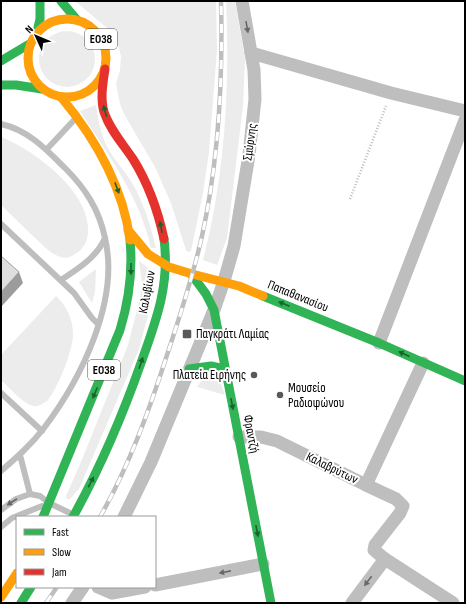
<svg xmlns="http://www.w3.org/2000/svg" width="466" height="604" font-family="'Sofia Sans Condensed',sans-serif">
  <rect width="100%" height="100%" fill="#fff"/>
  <g fill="#ececec">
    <polygon points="75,1 216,1 217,50 209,152 203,193 191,251 188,252 186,250 171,203 155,167 124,114 120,104 116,84 120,70 121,56 118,45 107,28"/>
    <path d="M226,1H235L245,59L243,106L227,238L217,265L203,260C225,175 230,88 226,1Z"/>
    <circle cx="67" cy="59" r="28"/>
    <path d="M96,105C98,121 102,139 110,152C118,164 128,175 135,188C145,207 151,227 156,248H151C140,197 108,155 80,111Z"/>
    <path d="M1,137C27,147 62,173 77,197C88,213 96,242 75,254C70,258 64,259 58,256C48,252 41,243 34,237C23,226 12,216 1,205Z"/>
    <polygon points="139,261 148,268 153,275 154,286 152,300 139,349 79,489 70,499 67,499 66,496 81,462 128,345 140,298 142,285"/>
    <polygon points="96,269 95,292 92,303 79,282"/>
    <path d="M56,296C67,306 73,320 73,334C73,351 58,387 48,400C45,403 38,407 34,406C24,405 9,387 1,380V355Z"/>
    <polygon points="217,372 225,395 197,387 206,374"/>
  </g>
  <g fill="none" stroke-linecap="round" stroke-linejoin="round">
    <polyline stroke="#b9b9b9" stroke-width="2.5" stroke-dasharray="1 2" stroke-linecap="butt" points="350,199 386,106"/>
    <g stroke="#bebebe" stroke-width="6">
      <path d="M1,124C28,130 46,149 65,168C85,188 99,209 105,238C120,301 81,379 44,428C31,445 16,458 1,471"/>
      <polyline points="47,149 75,119"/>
      <polyline points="1,224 74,293 92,318 98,324"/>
      <path d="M61,280C78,269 97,257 105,238"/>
      <polyline points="1,393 42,431"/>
      <polyline points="20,455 30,494"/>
      <polyline points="1,510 16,499 30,494 40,496 49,503 72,514"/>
      <polyline points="1,527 12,518 42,506"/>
    </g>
    <g stroke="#bebebe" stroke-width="13">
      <polyline points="251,53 391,93 465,111"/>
      <polyline points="379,343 465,120"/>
      <polyline points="239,437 261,437 277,441 366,485 423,363"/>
      <polyline points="366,485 396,499 403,506 400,513 375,545 374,550 385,559 453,603"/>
      <polyline points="124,517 151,462 214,310 224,281 234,246 249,155 255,99 254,70 242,1"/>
      <polyline points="155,585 263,564"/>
      <polyline points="98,587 112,593 145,587"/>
      <polyline points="72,603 83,587"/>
      <polyline points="352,603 385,559"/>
    </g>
    <g stroke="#30b455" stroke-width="9">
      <polyline points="61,1 77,20"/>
      <polyline points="37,32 40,19 40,1"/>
      <polyline points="1,61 31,43"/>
      <polyline points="1,85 16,85 42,89"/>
      <polyline points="192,275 206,294 214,310 271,603"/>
      <polyline points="263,296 379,343 465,381"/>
      <polyline points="189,369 211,366 225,369"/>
      <path d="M43,517L120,330C129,300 133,271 130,240"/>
      <path d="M73,517C100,468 122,417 141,363C156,321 170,285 164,239"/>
      <polyline points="21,603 31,587"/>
    </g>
    <g stroke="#ff9f0a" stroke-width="9">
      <circle cx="67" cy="58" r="39"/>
      <path d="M61,97C95,138 123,186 130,240"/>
      <polyline points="128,230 148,254 169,267 192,274 239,286 263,296"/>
      <polyline points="1,597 17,573"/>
    </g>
    <path stroke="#e5322d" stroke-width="9" d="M105,69C103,83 100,98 104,112C110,130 123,144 133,159C148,183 158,211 164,239"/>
    <g stroke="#bebebe" stroke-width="4.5">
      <g id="rail">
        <path d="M100,517C129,466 149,411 167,355C180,316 193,276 202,236C219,159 223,80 221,1"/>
        <polyline points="46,603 57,587"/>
      </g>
    </g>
    <use href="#rail" stroke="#fff" stroke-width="3" stroke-dasharray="9" stroke-linecap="butt"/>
  </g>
  <polygon fill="#9c9c9c" points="19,272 23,283 1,307 1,292"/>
  <polygon fill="#dfdfdf" stroke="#9c9c9c" points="1,256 19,272 1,292"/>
  <defs><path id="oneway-solid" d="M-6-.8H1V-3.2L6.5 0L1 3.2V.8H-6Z"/></defs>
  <g fill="#686868">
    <use href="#oneway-solid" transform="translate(247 27) rotate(80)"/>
    <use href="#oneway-solid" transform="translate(12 502) rotate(147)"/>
    <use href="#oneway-solid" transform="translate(225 572) rotate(169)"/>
    <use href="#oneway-solid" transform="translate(368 581) rotate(127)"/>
  </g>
  <g fill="#1a632f">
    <use href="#oneway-solid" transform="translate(105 111) rotate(-105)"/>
    <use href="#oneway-solid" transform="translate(117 188) rotate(70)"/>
    <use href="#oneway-solid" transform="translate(161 227) rotate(-101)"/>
    <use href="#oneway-solid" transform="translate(131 269) rotate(90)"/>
    <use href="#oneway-solid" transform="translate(284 304) rotate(-157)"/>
    <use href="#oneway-solid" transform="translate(404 354) rotate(-156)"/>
    <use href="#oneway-solid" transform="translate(141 363) rotate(-71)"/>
    <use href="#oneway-solid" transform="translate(95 393) rotate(113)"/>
    <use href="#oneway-solid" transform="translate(232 404) rotate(79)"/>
    <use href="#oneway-solid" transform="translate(91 482) rotate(-63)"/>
    <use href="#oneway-solid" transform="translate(257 531) rotate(79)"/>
  </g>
  <g fill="#595959" stroke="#fff" stroke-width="1.5">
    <rect x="182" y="329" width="10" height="10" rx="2"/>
    <circle cx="254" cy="375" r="4"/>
    <circle cx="280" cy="395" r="4"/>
  </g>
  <g text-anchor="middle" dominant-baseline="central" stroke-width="4" stroke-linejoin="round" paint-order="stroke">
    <g fill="#fff" stroke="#4c4c4c" stroke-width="1">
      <rect x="85" y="29" width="32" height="20" rx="3"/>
      <rect x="88" y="360" width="32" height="20" rx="3"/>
    </g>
    <g font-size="12" font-weight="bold" fill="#000">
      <text x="101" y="39">ΕΟ38</text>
      <text x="104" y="370">ΕΟ38</text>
    </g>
    <g font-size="13" fill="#000" stroke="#fff">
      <text transform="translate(250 142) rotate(-82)">Σμύρνης</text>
      <text transform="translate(147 292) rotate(-79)">Καλυβίων</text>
      <text transform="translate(298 296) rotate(22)">Παπαθανασίου</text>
      <text transform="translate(251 434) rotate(79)">Φραντζή</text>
      <text transform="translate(332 468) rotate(26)">Καλαβρύτων</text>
    </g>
    <g font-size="13" fill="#000" stroke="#fff" text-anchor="start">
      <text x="196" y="334">Παγκράτι Λαμίας</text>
      <text x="246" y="375" text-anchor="end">Πλατεία Ειρήνης</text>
      <text x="288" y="388">Μουσείο<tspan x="288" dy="15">Ραδιοφώνου</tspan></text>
    </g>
  </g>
  <rect width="466" height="604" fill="none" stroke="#000000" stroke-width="4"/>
  <rect x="16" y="516" width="140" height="72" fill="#ffffff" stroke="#999999"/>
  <rect x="24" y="529" width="20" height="6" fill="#30b455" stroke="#999999"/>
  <text x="52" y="536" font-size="12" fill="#000000">Fast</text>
  <rect x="24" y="549" width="20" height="6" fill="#ff9f0a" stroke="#999999"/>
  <text x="52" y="556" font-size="12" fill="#000000">Slow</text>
  <rect x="24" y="569" width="20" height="6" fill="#e5322d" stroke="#999999"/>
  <text x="52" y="576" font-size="12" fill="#000000">Jam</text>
  <g transform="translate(36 36) rotate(314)" stroke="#ffffff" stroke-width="3" paint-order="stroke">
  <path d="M0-3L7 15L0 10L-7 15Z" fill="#000000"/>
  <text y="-6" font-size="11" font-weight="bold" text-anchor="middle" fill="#000000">N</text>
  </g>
</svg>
